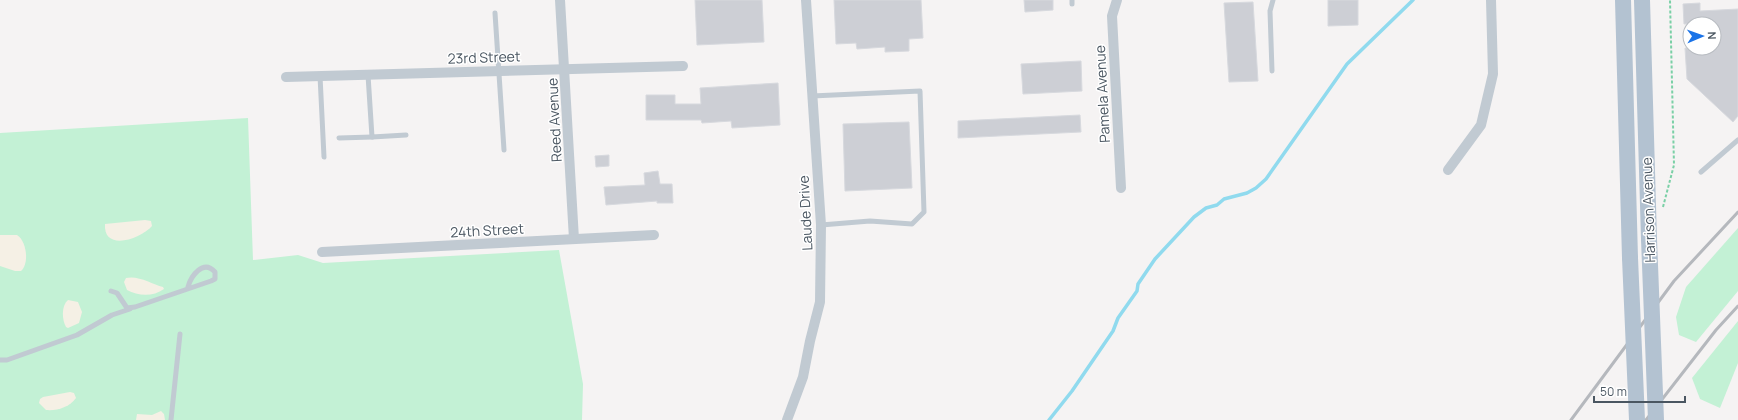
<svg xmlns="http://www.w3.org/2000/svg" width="1738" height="420" font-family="Manrope,sans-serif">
  <rect width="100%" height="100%" fill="#f5f3f3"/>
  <g fill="#c3f1d5">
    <polygon points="248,118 253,260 298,255 323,263 559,250 583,384 582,420 0,420 0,133"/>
    <polygon points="1738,228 1738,291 1696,342 1679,335 1676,317 1686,287"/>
    <polygon points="1738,321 1738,363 1720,408 1700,399 1692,378"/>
  </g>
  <g fill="#f5f0e5">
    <path d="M145,220L151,221L152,226C141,239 103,252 105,224Z"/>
    <path d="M0,235H17C26,240 30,263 21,271H15L0,266Z"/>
    <path d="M126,278C138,275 152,284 163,287L164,289C153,297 138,296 127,290L124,282Z"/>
    <path d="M68,300L78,302L82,312L79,323L68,328L66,327C62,320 61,306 68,300Z"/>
    <path d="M70,392L74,393L76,398C70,407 57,411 46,410L39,403L40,399L43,397Z"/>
    <polygon points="161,411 164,414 165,420 136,420 137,414 152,415"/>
  </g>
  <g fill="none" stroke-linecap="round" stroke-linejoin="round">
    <polyline stroke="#90daee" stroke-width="3.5" points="1049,420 1072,391 1113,331 1118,318 1137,291 1138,284 1155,259 1194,217 1206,208 1217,205 1224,199 1247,193 1256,188 1266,179 1347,64 1413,0"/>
  </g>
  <g fill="#cdcfd5" stroke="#d7d9de">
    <polygon points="695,0 762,0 764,42 697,45"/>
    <polygon points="834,0 921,0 923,38 909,39 909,51 885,52 885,47 857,49 856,43 836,44"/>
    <polygon points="1024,0 1053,0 1053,10 1025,12"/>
    <polygon points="1328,0 1358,0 1358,25 1328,26"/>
    <polygon points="1253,2 1258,81 1229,82 1224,3"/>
    <polygon points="1700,3 1700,11 1738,9 1738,116 1733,122 1687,79 1685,48 1714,48 1714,24 1684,24 1683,4"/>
    <polygon points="1081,61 1082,91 1023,94 1021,64"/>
    <polygon points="778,83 780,125 732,128 731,121 702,123 701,120 646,120 646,95 675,95 675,104 701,104 700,88"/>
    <polygon points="1080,115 1081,132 958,138 958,121"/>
    <polygon points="909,122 912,188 845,191 843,124"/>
    <polygon points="609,155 609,166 596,167 595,156"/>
    <polygon points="658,171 660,184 672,184 673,203 657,203 657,201 606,205 604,187 645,185 644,173"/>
  </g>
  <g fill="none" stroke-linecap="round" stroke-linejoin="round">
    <polyline stroke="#7ad0a6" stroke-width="2" stroke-dasharray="3 2" stroke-linecap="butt" points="1663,207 1674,165 1670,0"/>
    <g stroke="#c1cad2" stroke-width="5">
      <polyline points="1072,0 1072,4"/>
      <polyline points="495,13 504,150"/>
      <polyline points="1272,71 1270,11 1273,0"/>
      <polyline points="368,75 372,137 406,135"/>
      <polyline points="320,76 324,157"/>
      <polyline points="812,96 920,91 924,212 912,224 870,221 821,225"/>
      <polyline points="339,138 372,137"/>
      <polyline points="1701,172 1738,140"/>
      <path d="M111,291L117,293L127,308L135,307L211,281L215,279V272C203,259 191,276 188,287"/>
      <polyline points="0,360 7,360 77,335 112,315 130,309"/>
      <polyline points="171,420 180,334"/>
    </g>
    <g stroke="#c1cad2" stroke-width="10">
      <polyline points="560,0 574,239"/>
      <polyline points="1117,0 1112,16 1121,188"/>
      <polyline points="286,77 683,66"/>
      <polyline points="1448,170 1481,125 1493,74 1491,0"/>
      <polyline points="322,252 654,235"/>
      <polyline points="787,420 803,377 810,341 820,302 821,225 806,0"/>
    </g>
    <g stroke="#b3c2d1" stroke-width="16">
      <polyline points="1623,0 1630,258"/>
      <polyline points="1642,0 1649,239"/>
    </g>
    <g stroke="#b5b8bd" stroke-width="3">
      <polyline points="1571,420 1674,281 1738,212"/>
      <polyline points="1646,420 1716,330 1738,306"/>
    </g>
    <g stroke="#b3c2d1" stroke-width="16">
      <polyline points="1649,239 1656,420"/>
      <polyline points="1630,258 1637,420"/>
    </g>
  </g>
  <g text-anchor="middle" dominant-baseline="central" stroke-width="3" stroke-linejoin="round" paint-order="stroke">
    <g font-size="14" fill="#4a5661" stroke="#fff">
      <text transform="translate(484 57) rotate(-2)">23rd Street</text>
      <text transform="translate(1102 94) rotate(-93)">Pamela Avenue</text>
      <text transform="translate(554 120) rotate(-93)">Reed Avenue</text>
      <text transform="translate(1648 210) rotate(-92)">Harrison Avenue</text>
      <text transform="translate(805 213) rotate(-93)">Laude Drive</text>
      <text transform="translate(487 230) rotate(-3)">24th Street</text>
    </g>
  </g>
  <g transform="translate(1702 36) rotate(88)"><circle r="19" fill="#ffffff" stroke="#b7bbc0"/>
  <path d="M0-3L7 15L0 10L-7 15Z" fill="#1a73e8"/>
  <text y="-6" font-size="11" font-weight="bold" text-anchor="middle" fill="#4a5661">N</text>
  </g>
  <path d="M1594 396v6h91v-6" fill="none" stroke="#4a5661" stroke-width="2"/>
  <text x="1600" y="396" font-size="12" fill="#4a5661" stroke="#ffffff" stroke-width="3" paint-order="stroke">50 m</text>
</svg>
